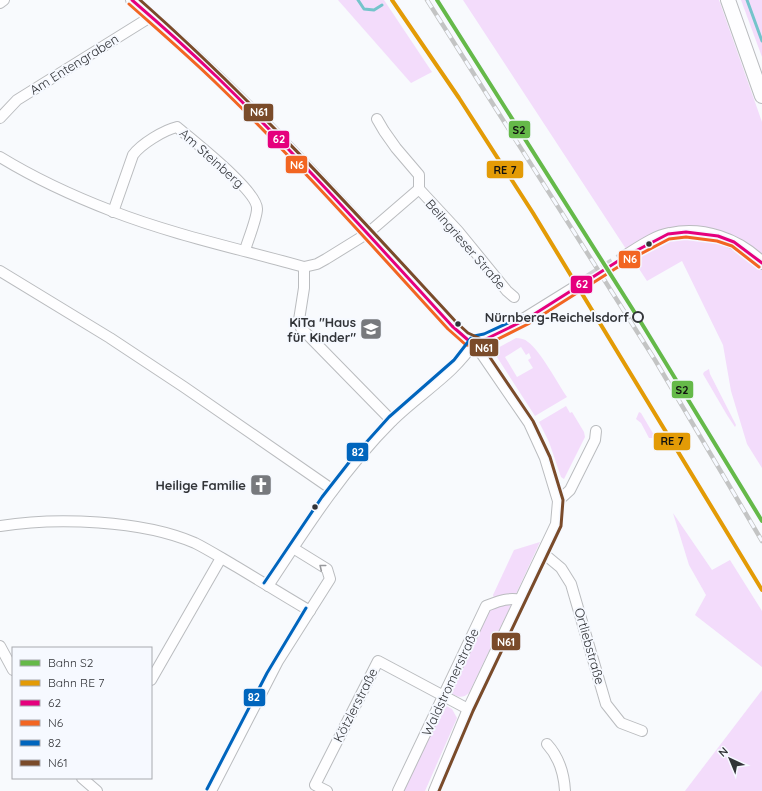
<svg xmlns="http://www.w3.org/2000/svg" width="762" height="791" font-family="Quicksand,sans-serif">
  <rect width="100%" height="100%" fill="#f8fafd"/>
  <g fill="#f3dcfb" fill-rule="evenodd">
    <polygon points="338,0 384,0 432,72 411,83"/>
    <polygon points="463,0 719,0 762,122 762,468 747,444 731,391 723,345 682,261 647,281"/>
    <polygon points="741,0 762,0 762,57"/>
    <path d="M516,338C520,338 525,339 528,342C540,350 558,384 567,397L535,416L495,354L496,349ZM521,347L526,355L529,353L531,358L528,360L533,368L517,377L505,357Z"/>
    <polygon points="709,369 710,374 736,425 735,427 727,415 703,374 704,372"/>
    <polygon points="566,406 570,413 572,412 584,432 585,437 564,479 561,477 549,442 539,422"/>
    <polygon points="639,412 641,413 654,435 653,438 649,438 641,423 636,419"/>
    <polygon points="673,513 712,570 730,560 762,611 762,667 695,615 706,595 689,565"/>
    <path d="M540,542L516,594C510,598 500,600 494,598L493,595L514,550Z"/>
    <path d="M512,603L469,693C461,700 457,696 448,692L488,609Z"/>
    <polygon points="762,690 762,791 685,791"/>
    <polygon points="443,704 452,709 457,718 425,791 403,791"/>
  </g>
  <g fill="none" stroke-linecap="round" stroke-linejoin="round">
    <g stroke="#74c4cb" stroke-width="3">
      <polyline points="358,0 364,9 374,10 382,5"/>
      <polyline points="747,0 762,41"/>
    </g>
    <polyline stroke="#d0d2d6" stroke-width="12" stroke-dasharray="12 6" stroke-linecap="butt" points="573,289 626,256"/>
    <g stroke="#babcbf" stroke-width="12">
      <g id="minor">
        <polyline points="0,3 4,0"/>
        <polyline points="0,118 17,100 152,16"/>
        <polyline points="377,119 384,131 396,148 419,175 419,189 458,231 507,291 514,297"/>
        <path d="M0,157C36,179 73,196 112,211C174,235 240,249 304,267L317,264L326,259L368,233L419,189"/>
        <path d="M113,212L133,155C141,144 164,130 177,127C192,140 258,191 257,209C257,218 248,240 245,250"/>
        <polyline points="304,267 304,288 299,320 301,328 392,421"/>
        <polyline points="0,271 110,338 184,387 333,490"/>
        <polyline points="558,501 570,490 595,440 596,431"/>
        <path d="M0,526C56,517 142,520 195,543C209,550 223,559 237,567C262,582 286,597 310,611"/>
        <polyline points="543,553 561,568 571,584 606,704 621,723 642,731"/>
        <path d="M268,586C306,528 343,470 392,421C419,394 455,374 475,341"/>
        <polyline points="0,646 13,670"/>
        <polyline points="151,680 221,558"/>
        <path d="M547,744C559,757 564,773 565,791"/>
        <polyline points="82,778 97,791"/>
        <polyline points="211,791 278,661 330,579 327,569 293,548"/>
        <polyline points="327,791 315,785 378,661 468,709"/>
        <path d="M398,791L486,606C497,602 508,597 520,600"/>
        <polyline points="434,791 468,709 556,524 558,501 545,458 529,423 481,353 475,341"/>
      </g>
    </g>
    <g stroke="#babcbf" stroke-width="14">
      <g id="tertiary">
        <path d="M132,0C202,59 267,124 330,192C375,239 417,290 463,336L468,340L475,341L486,339L515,325L573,289"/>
        <path d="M626,256C639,248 654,237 670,234C703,227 738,239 762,263"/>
      </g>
    </g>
    <g stroke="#babcbf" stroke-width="16">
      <polyline id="secondary" points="728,0 762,96"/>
    </g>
    <use href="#minor" stroke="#fefeff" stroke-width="10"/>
    <use href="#tertiary" stroke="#fefeff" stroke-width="12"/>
    <use href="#secondary" stroke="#fefeff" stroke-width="14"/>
    <g stroke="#c3c4c4" stroke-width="4.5">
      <polyline id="rail" points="427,0 655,360 762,541"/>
    </g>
    <use href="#rail" stroke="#f6f9ff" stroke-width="3" stroke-dasharray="9" stroke-linecap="butt"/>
    <g stroke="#f6f9ff" stroke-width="6">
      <path id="bus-1" d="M132,0C161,25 190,51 217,77C299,157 375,242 452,326L468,340L481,341L486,339L525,320L626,256L668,234L686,232L718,236L734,242L762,263"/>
    </g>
    <g stroke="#f6f9ff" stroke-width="6">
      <path id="bus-2" d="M129,4C157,29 186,54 214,81C296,160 371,245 448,329L466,345L481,346L488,344L528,324L629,260L669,239L686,237L717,241L732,246L759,267"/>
    </g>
    <g stroke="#f6f9ff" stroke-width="6">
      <g id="bus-3">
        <polyline points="474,336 484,334 523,316"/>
        <polyline points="264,583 322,497 354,456 389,417 454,360 471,338"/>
        <polyline points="207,789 267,673 306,608"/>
      </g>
    </g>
    <g stroke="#f6f9ff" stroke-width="6">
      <path id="bus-4" d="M140,0C253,100 354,211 456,322L468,333L479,338L485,350L533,421L550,457L563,500L561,526L473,711L439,791"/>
    </g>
    <use href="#bus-1" stroke="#e5007d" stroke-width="3"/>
    <use href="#bus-2" stroke="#f26522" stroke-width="3"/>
    <use href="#bus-3" stroke="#0065bd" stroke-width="3"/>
    <use href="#bus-4" stroke="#7a4b2a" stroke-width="3"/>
    <g stroke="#f6f9ff" stroke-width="7">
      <polyline id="rail-1" points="437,0 642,324 762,521"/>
    </g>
    <g stroke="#f6f9ff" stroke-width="7">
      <polyline id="rail-2" points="392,0 459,98 533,213 762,590"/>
    </g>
    <use href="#rail-1" stroke="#65b949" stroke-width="4"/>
    <use href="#rail-2" stroke="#e39b06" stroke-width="4"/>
  </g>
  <defs><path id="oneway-chevron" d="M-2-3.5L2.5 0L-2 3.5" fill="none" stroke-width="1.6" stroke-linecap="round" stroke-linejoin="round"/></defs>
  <use stroke="#98999c" href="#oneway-chevron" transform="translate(322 567) rotate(-141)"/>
  <defs>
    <g id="school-square" transform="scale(1.15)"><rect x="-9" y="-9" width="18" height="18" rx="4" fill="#77797d" stroke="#f6f9ff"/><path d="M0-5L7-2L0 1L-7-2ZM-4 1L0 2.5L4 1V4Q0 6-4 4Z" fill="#fff"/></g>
    <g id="church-square" transform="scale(1.15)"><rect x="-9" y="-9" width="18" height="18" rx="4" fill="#77797d" stroke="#f6f9ff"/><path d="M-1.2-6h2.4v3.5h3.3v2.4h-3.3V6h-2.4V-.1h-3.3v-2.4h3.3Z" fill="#fff"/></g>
  </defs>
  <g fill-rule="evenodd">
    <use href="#school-square" x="371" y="329"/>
    <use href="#church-square" x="261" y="485"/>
  </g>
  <g fill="#323438" stroke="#f6f9ff" stroke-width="1.5">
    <circle cx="649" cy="244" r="3.5"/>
    <circle cx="458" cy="324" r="3.5"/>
    <circle cx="315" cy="507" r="3.5"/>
  </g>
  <circle fill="#f6f9ff" stroke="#323438" stroke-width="2" cx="638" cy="317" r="5"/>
  <g text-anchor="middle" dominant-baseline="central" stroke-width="4" stroke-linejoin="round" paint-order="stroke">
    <g font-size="13" fill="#323438" stroke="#f6f9ff">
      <text transform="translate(74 64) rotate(-32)">Am Entengraben</text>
      <text transform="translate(212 158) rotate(42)">Am Steinberg</text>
      <text transform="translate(466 244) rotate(49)">Beilngrieser Straße</text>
      <text transform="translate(590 646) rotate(74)">Ortliebstraße</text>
      <text transform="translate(450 682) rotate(-65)">Waldstromerstraße</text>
      <text transform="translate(355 705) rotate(-63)">Kötzlerstraße</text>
    </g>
    <g font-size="13" font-weight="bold" fill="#323438" stroke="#f6f9ff" text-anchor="end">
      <text x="629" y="317">Nürnberg-Reichelsdorf</text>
    </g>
    <g font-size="13" font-weight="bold" fill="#323438" stroke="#f6f9ff" text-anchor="end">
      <text x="356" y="322">KiTa "Haus<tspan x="356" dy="15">für Kinder"</tspan></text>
      <text x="246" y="485">Heilige Familie</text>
    </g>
  </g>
  <g stroke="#f6f9ff" stroke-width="1.5">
    <rect x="243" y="103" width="31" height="19" rx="4" fill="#7a4b2a"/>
    <rect x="508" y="120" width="23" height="19" rx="4" fill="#65b949"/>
    <rect x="267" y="130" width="23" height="19" rx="4" fill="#e5007d"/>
    <rect x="285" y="155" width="23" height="19" rx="4" fill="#f26522"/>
    <rect x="486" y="160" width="38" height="19" rx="4" fill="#e39b06"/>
    <rect x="618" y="250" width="23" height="19" rx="4" fill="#f26522"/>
    <rect x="570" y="275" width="23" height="19" rx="4" fill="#e5007d"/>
    <rect x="469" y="338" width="30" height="19" rx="4" fill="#7a4b2a"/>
    <rect x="671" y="380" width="23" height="19" rx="4" fill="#65b949"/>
    <rect x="653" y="432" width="38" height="19" rx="4" fill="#e39b06"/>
    <rect x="346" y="442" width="23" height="20" rx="4" fill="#0065bd"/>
    <rect x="491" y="632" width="30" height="19" rx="4" fill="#7a4b2a"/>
    <rect x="243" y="688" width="23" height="19" rx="4" fill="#0065bd"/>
  </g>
  <g font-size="11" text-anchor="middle" font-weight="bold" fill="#fff">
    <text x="259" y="116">N61</text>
    <text x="279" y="143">62</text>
    <text x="297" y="169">N6</text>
    <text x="630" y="263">N6</text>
    <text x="582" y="288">62</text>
    <text x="484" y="352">N61</text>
    <text x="358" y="456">82</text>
    <text x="506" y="646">N61</text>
    <text x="254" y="701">82</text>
  </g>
  <g font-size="11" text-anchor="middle" font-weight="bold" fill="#111">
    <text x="519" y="134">S2</text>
    <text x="505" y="174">RE 7</text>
    <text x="682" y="394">S2</text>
    <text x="672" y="445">RE 7</text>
  </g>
  <rect x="12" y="647" width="140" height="132" fill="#f6f9ff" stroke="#a8aaaf"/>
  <rect x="20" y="660" width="20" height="6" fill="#65b949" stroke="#a8aaaf"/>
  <text x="48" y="667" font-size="12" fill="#323438">Bahn S2</text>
  <rect x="20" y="680" width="20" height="6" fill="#e39b06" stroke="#a8aaaf"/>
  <text x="48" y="687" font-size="12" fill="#323438">Bahn RE 7</text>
  <rect x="20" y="700" width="20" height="6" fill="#e5007d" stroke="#a8aaaf"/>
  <text x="48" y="707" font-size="12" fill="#323438">62</text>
  <rect x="20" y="720" width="20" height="6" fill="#f26522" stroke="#a8aaaf"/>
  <text x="48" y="727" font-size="12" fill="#323438">N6</text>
  <rect x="20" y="740" width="20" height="6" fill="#0065bd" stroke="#a8aaaf"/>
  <text x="48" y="747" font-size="12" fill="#323438">82</text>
  <rect x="20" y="760" width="20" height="6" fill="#7a4b2a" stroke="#a8aaaf"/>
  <text x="48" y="767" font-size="12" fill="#323438">N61</text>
  <g transform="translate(730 759) rotate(316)" stroke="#f6f9ff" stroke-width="3" paint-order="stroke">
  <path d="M0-3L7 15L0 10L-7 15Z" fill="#323438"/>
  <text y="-6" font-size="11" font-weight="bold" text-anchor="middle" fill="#323438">N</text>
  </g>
</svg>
